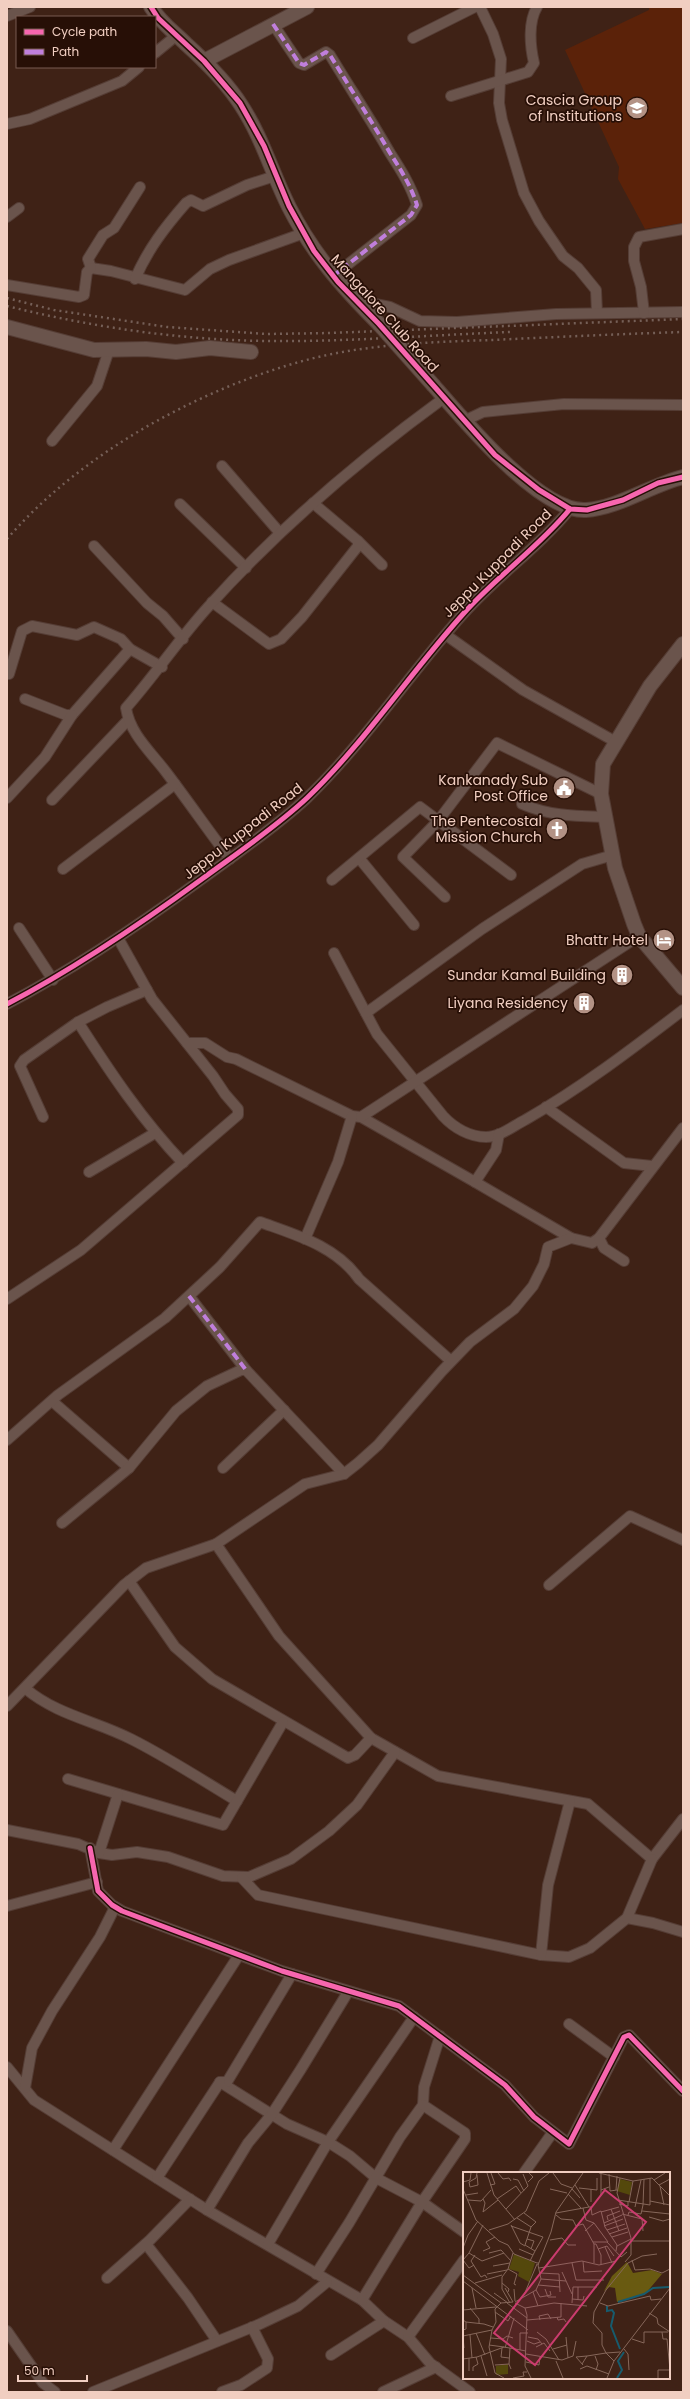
<svg xmlns="http://www.w3.org/2000/svg" width="690" height="2399" font-family="Poppins,sans-serif">
  <rect width="100%" height="100%" fill="#3f2216"/>
  <polygon fill="#5b2209" points="649,7 683,7 683,223 645,229 618,179 619,167 565,50 649,10"/>
  <g fill="none" stroke-linecap="round" stroke-linejoin="round">
    <g stroke="#553d35" stroke-width="12">
      <g id="street">
        <polyline points="480,7 493,34 501,59 499,103 502,120 524,193 539,221 563,256 578,268 596,290 597,313"/>
        <polyline points="7,16 30,7"/>
        <path d="M273,24L299,63L304,65L326,52L330,55C350,88 371,120 390,153C401,170 411,186 417,205L411,215L333,276"/>
        <polyline points="413,38 475,7"/>
        <polyline points="155,53 177,35"/>
        <path d="M451,96L528,72L534,63C530,46 528,22 537,7"/>
        <polyline points="7,124 30,119 122,81 139,67"/>
        <polyline points="7,217 19,208"/>
        <polyline points="91,268 111,271 185,290 210,269 229,260 304,233"/>
        <polyline points="91,268 88,259 103,235 114,228 140,187"/>
        <path d="M135,279C148,249 165,227 186,203L191,200L203,206L247,185L275,176"/>
        <polyline points="7,285 79,297 84,295 87,272 91,268"/>
        <polyline points="355,300 390,307 420,321 457,322 556,314 683,312"/>
        <polyline points="644,313 641,287 634,261 634,247 639,237 683,229"/>
        <polyline points="464,421 483,412 564,404 683,405"/>
        <polyline points="52,441 97,386 109,350"/>
        <polyline points="222,466 280,533"/>
        <polyline points="180,504 246,568"/>
        <polyline points="358,541 382,565"/>
        <polyline points="94,546 147,603 163,616 183,639"/>
        <polyline points="212,602 269,644 281,639 302,617 358,546 358,541 313,503"/>
        <polyline points="446,635 523,690 616,742"/>
        <polyline points="9,674 22,631 32,626 77,635 94,627 121,639 130,649"/>
        <polyline points="25,699 66,715 72,715 130,649 162,667"/>
        <polyline points="7,798 45,757 72,715"/>
        <polyline points="52,800 128,720"/>
        <path d="M522,804C550,816 575,816 605,817"/>
        <polyline points="359,858 414,925"/>
        <path d="M230,859C208,830 188,801 166,772C151,752 130,734 126,708C155,675 179,639 208,607C279,528 359,460 444,398"/>
        <polyline points="63,869 175,784"/>
        <polyline points="332,880 420,807 511,875"/>
        <polyline points="445,897 403,857 438,821 497,743 601,794"/>
        <polyline points="19,928 53,980"/>
        <path d="M334,953L377,1034L443,1116C454,1128 470,1137 486,1137C500,1137 513,1126 525,1120C581,1088 632,1049 683,1010"/>
        <path d="M7,1004C76,968 139,925 202,879C236,854 276,827 307,798C366,741 410,673 464,613C497,576 539,547 570,509"/>
        <polyline points="366,1013 482,929 582,864 613,855"/>
        <path d="M78,1022C110,1072 142,1120 183,1163"/>
        <polyline points="187,1043 205,1043 227,1057 236,1059 352,1116 361,1117 475,1182"/>
        <polyline points="546,1107 624,1163 652,1166"/>
        <polyline points="43,1117 20,1066 24,1060 78,1022 107,1007 147,990"/>
        <polyline points="361,1117 639,936"/>
        <polyline points="499,1134 496,1150 475,1182 571,1238 592,1243 599,1238 683,1128"/>
        <polyline points="89,1172 155,1133"/>
        <polyline points="599,1238 604,1248 624,1261"/>
        <polyline points="305,1239 338,1162 352,1116"/>
        <polyline points="189,1296 246,1370"/>
        <polyline points="7,1299 81,1250 238,1115 238,1109 225,1094 213,1076 152,999 118,938"/>
        <polyline points="52,1401 129,1468"/>
        <path d="M7,1440L58,1395L165,1318L220,1267L260,1222C296,1235 336,1246 359,1279L451,1361"/>
        <polyline points="223,1468 284,1410"/>
        <polyline points="62,1523 129,1468 176,1411 207,1386 241,1370 246,1370 344,1474"/>
        <polyline points="216,1544 279,1636 371,1738 438,1776 588,1804 652,1859 683,1819"/>
        <polyline points="129,1581 175,1647 212,1679 348,1758 355,1755 371,1738"/>
        <polyline points="549,1585 630,1516 683,1540"/>
        <path d="M26,1689C57,1715 96,1721 131,1739C167,1757 202,1780 237,1801"/>
        <polyline points="7,1706 124,1585 146,1568 216,1544 305,1484 344,1474 358,1463 378,1445 442,1371 470,1342 514,1309 533,1286 544,1264 548,1247 571,1238"/>
        <polyline points="68,1779 223,1825 283,1722"/>
        <polyline points="7,1830 78,1844 99,1853 112,1855 137,1852 168,1857 223,1876 249,1877 291,1859 329,1831 357,1805 395,1752"/>
        <polyline points="90,1848 98,1891 112,1905 122,1911 282,1971 399,2006 505,2085 534,2117 569,2144 624,2037 629,2035 683,2091"/>
        <polyline points="99,1853 118,1794"/>
        <polyline points="242,1878 258,1895 541,1955 569,1957 590,1948 627,1918 653,1923 683,1932"/>
        <polyline points="7,1906 97,1882"/>
        <polyline points="627,1918 652,1859"/>
        <polyline points="541,1955 548,1885 570,1801"/>
        <polyline points="569,2024 614,2057"/>
        <polyline points="7,2067 34,2100 207,2210 362,2300 384,2321 408,2337 430,2363 470,2392"/>
        <polyline points="220,2082 287,2124 328,2142 350,2156 376,2178 422,2202 464,2232"/>
        <polyline points="220,2082 227,2082 292,1974"/>
        <polyline points="25,2088 32,2048 52,2011 100,1937 115,1907"/>
        <polyline points="113,2150 239,1955"/>
        <polyline points="524,2173 553,2132"/>
        <polyline points="157,2178 220,2082"/>
        <polyline points="207,2210 248,2143 272,2114 301,2069 348,1992"/>
        <polyline points="146,2244 188,2298 217,2341"/>
        <polyline points="268,2244 328,2142 414,2017"/>
        <polyline points="316,2274 349,2223 400,2137 423,2105 424,2087 440,2036"/>
        <polyline points="107,2278 150,2240 190,2199"/>
        <polyline points="362,2300 422,2202 465,2139 465,2133 423,2105"/>
        <polyline points="7,2331 43,2383 55,2392"/>
        <polyline points="408,2337 464,2260"/>
        <polyline points="331,2355 384,2321"/>
        <polyline points="93,2392 260,2324 298,2306 327,2282"/>
        <polyline points="222,2392 241,2385 267,2368 268,2359 252,2327"/>
        <polyline points="383,2392 436,2367"/>
      </g>
    </g>
    <g stroke="#553d35" stroke-width="16">
      <g id="secondary">
        <path d="M151,7C160,22 174,32 186,44C206,62 227,83 241,105C262,137 272,173 289,207C313,254 342,287 379,324"/>
        <polyline points="204,61 307,7"/>
        <polyline points="7,327 94,350 146,349 176,352 210,348 251,352"/>
        <path d="M434,386C463,419 540,513 586,510C618,508 651,485 683,477"/>
        <polyline points="683,644 650,686 603,764 601,794 615,868 634,924 639,936 683,988"/>
      </g>
    </g>
    <use href="#street" stroke="#6a544c" stroke-width="10"/>
    <use href="#secondary" stroke="#6a544c" stroke-width="14"/>
    <g stroke="#755f57" stroke-width="2.5" stroke-dasharray="2 4" stroke-linecap="butt">
      <polyline points="7,298 54,310 167,327 266,334 330,333 683,319"/>
      <path d="M7,306C91,327 180,340 267,341C348,342 430,335 511,332"/>
      <path d="M7,539C81,453 200,388 310,359C369,344 431,342 492,340C556,337 619,334 683,332"/>
    </g>
    <g stroke="#553d35" stroke-width="16" stroke-linecap="butt">
      <polyline id="secondary-bridge" points="379,324 434,386"/>
    </g>
    <use href="#secondary-bridge" stroke="#6a544c" stroke-width="14"/>
    <g stroke="#c07fdc" stroke-width="4" stroke-dasharray="8 4" stroke-linecap="butt">
      <path d="M273,24L299,63L304,65L326,52L330,55C350,88 371,120 390,153C401,170 411,186 417,205L411,215L333,276"/>
      <polyline points="189,1296 246,1370"/>
    </g>
    <g stroke="#270f06" stroke-width="8">
      <g id="cycleway">
        <polyline points="151,7 158,18 204,61 240,103 264,146 289,206 314,251 338,282 379,324 495,455 539,490 570,509 587,510 623,500 658,483 683,477"/>
        <path d="M7,1004C76,968 139,925 202,879C236,854 276,827 307,798C366,741 410,673 464,613C497,576 539,547 570,509"/>
        <polyline points="90,1848 98,1891 112,1905 122,1911 282,1971 399,2006 505,2085 534,2117 569,2144 624,2037 629,2035 683,2091"/>
      </g>
    </g>
    <use href="#cycleway" stroke="#f766af" stroke-width="5"/>
  </g>
  <defs>
    <g id="school-disc" transform="scale(1.15)"><circle r="9.5" fill="#b39285" stroke="#270f06"/><path d="M0-5L7-2L0 1L-7-2ZM-4 1L0 2.5L4 1V4Q0 6-4 4Z" fill="#fff"/></g>
    <g id="civic-disc" transform="scale(1.15)"><circle r="9.5" fill="#b39285" stroke="#270f06"/><path d="M-.6-6.5H3V-4.5H.6V-3L4-1V1h2V6H-6V1h2V-1L-.6-3ZM-1.2 2.5V6h2.4V2.5Z" fill="#fff"/></g>
    <g id="church-disc" transform="scale(1.15)"><circle r="9.5" fill="#b39285" stroke="#270f06"/><path d="M-1.2-6h2.4v3.5h3.3v2.4h-3.3V6h-2.4V-.1h-3.3v-2.4h3.3Z" fill="#fff"/></g>
    <g id="hotel-disc" transform="scale(1.15)"><circle r="9.5" fill="#b39285" stroke="#270f06"/><path d="M-6-4.5h1.5V1H6V5H4.5V3h-9V5H-6ZM-4 0a1.8 1.8 0 1 1 3.6 0ZM.5 0V-2.5h3Q6-2.5 6 0Z" fill="#fff"/></g>
    <g id="building-disc" transform="scale(1.15)"><circle r="9.5" fill="#b39285" stroke="#270f06"/><path d="M-4-6H4V6H1V3H-1V6H-4ZM-2.5-4.3h1.7v1.8h-1.7ZM.8-4.3h1.7v1.8H.8ZM-2.5-1h1.7V.8h-1.7ZM.8-1h1.7V.8H.8Z" fill="#fff"/></g>
  </defs>
  <g fill-rule="evenodd">
    <use href="#school-disc" x="637" y="108"/>
    <use href="#civic-disc" x="564" y="788"/>
    <use href="#church-disc" x="557" y="829"/>
    <use href="#hotel-disc" x="664" y="940"/>
    <use href="#building-disc" x="622" y="975"/>
    <use href="#building-disc" x="584" y="1003"/>
  </g>
  <g text-anchor="middle" dominant-baseline="central" stroke-width="3.5" stroke-linejoin="round" paint-order="stroke">
    <g font-size="14" fill="#f1cec1" stroke="#270f06" text-anchor="end">
      <text x="622" y="100">Cascia Group<tspan x="622" dy="16">of Institutions</tspan></text>
      <text x="548" y="780">Kankanady Sub<tspan x="548" dy="16">Post Office</tspan></text>
      <text x="542" y="821">The Pentecostal<tspan x="542" dy="16">Mission Church</tspan></text>
      <text x="648" y="940">Bhattr Hotel</text>
      <text x="606" y="975">Sundar Kamal Building</text>
      <text x="568" y="1003">Liyana Residency</text>
    </g>
    <g font-size="14" fill="#f1cec1" stroke="#270f06">
      <text transform="translate(385 313) rotate(48)">Mangalore Club Road</text>
      <text transform="translate(497 563) rotate(-45)">Jeppu Kuppadi Road</text>
      <text transform="translate(243 831) rotate(-38)">Jeppu Kuppadi Road</text>
    </g>
  </g>
  <g transform="translate(463 2172)">
    <rect width="207" height="207" fill="#3f2216"/>
    <path d="M157,7L169,10L167,23L154,19ZM51,82L72,91L66,110L55,104L56,100L46,97ZM45,192V202L33,203V194Z" fill="#54480c"/>
    <path d="M164,90L170,101L189,98L199,102L183,121L154,130L152,116L146,115L141,119L149,104Z" fill="#695a11"/>
    <path fill="none" stroke="#175b6d" stroke-width="2" d="M155,130L181,122L190,116L206,115M144,134V139L149,138L151,141L148,154L157,177M154,206L159,198L155,189L161,180"/>
    <path fill="none" stroke="#86675a" stroke-width="1" d="M14,1L13,6L6,10L7,15L15,13L14,3M24,1L31,23L52,48M35,1L40,7L46,6L48,9M90,1L98,12L109,16M136,1L170,9L189,6L207,24M146,2L147,19L154,18M157,6L154,21L168,66V83L162,90M50,7L55,8L61,19M191,8L202,1M0,10L7,8L8,1M65,10L70,5L66,1M27,13L32,12L28,1M112,13L126,35H128L129,43L138,39L142,55L154,73L153,79M196,13L207,7M197,14L201,33M116,16L134,18V6M0,17L13,48L36,69L45,73L51,82L74,91M87,17L104,21M109,17L117,26M138,18V1M153,18L154,4M105,22L118,36M3,23L15,21M138,23V18L146,15M20,27L22,31L20,40L35,28M34,27L53,14L58,21M5,28L18,29L28,18M155,28L187,33V6M187,29L207,33M128,30V17M166,30L170,9M156,32L165,34V30M180,33L181,7M172,35L178,8M120,36L123,48L131,51L145,70M43,37L65,14L60,2M148,37L156,59M179,39L207,42M138,40L156,35M61,41L73,50L68,55L62,73L72,79L67,89M93,41L126,35M159,42L179,47L180,59M93,43L98,47L110,48L113,54L120,52L131,72V91M165,43L166,40L178,42L180,33M186,45L200,49L207,47M54,46L68,55M145,48L144,44L157,39M141,51L159,43M48,53L57,71L62,74M48,54L80,65L72,79M141,54L160,47M26,58L45,52L63,39L76,9L86,1M144,58L162,52M122,59L131,51M146,62L164,56M149,65L165,60M64,67L71,69L68,77M87,68L99,66L105,73H113M168,69H207M130,70H144L158,85L164,80M131,72H133L138,83V93M154,74L168,67M142,75L149,91M0,76L5,63L15,49M56,77L70,83M135,77L144,74L151,84M20,79L27,76L23,70L32,65M6,81L19,89L41,81M26,81L38,78L48,89M12,83L8,89L18,105L22,103L24,106M0,88L6,81L20,53M0,88L6,96L11,93M169,88L172,98L187,97L199,101L207,97M120,89L121,100L139,99M75,90V93L88,60L93,40L120,1M109,91L113,108H141M30,94L47,91M76,96L119,89L136,93L153,89M45,97L54,102L51,112L53,113M99,100L109,122M77,101L96,102L97,120M24,102L44,98M0,103L38,131M78,107L103,109M0,109L65,158M12,111L39,103M39,111L46,117L45,120M75,113L97,115M9,116L13,136M42,116L50,130M51,117L52,129M82,117L85,125H93M73,118L77,125L88,123L87,119M70,120L75,134M31,121L45,131M61,123L74,92M109,127L120,128L121,124M115,128V115M52,130L73,118L78,107L75,93M44,131L64,146M47,131L39,117V105L45,97L50,81M52,131L62,136L64,143L62,194L68,206M109,131L110,115H134M137,131L145,134L187,124L188,128L198,127M7,136L16,147V151M62,136L91,131L124,134M0,138L33,135M32,140L45,149L48,144M186,141L194,146L195,152L207,160M94,145L95,148L101,147L103,150M0,148L3,150V157L0,158M64,148L98,145V131M77,148L76,144L85,142L88,147M3,150L21,152L30,155M29,158L26,175L32,201L41,206M74,160L83,167L96,188M205,160H199L200,167H204L207,198M13,161L22,183M7,163L9,186M0,164L1,176M0,164L29,158L33,150L32,137L38,131L50,130M65,165L75,167L79,172M103,165L105,186M28,166L40,167L44,164L50,166M169,167L181,171V160H199M64,169L71,172L77,170M26,173L41,175M73,175L81,171L87,179M39,176L38,185L46,186M42,176L51,146M90,177L104,173M161,177L165,182L166,198M57,178V161H65M157,180L143,181L139,173V161L130,151L131,140L143,118L165,91L179,84L194,82M63,182L99,188L110,184L113,169M18,184L24,204M132,184L135,192L133,198M6,186V199M0,187L14,185L41,175L63,179M93,189L100,206M63,190L76,193L77,185M46,192L47,176M119,192L124,184L143,181L151,189M32,193L46,192L48,197M120,193L113,185L124,184M117,197L124,194L146,202M10,199V195L15,192L13,185M50,206L61,204L60,200H64M144,206L151,189L207,116M195,206V198H207"/>
    <path fill="#cb3c6f" fill-opacity="0.15" stroke="#cb3c6f" stroke-width="2" d="M142,18L183,50L72,193L31,161Z"/>
    <rect width="207" height="207" fill="none" stroke="#f1cec1" stroke-width="2"/>
  </g>
  <rect width="690" height="2399" fill="none" stroke="#f1cec1" stroke-width="16"/>
  <rect x="16" y="16" width="140" height="52" fill="#270f06" stroke="#785b51"/>
  <rect x="24" y="29" width="20" height="6" fill="#f766af" stroke="#785b51"/>
  <text x="52" y="36" font-size="12" fill="#f1cec1">Cycle path</text>
  <rect x="24" y="49" width="20" height="6" fill="#c07fdc" stroke="#785b51"/>
  <text x="52" y="56" font-size="12" fill="#f1cec1">Path</text>
  <path d="M18 2375v6h69v-6" fill="none" stroke="#f1cec1" stroke-width="2"/>
  <text x="24" y="2375" font-size="12" fill="#f1cec1" stroke="#270f06" stroke-width="3" paint-order="stroke">50 m</text>
</svg>
